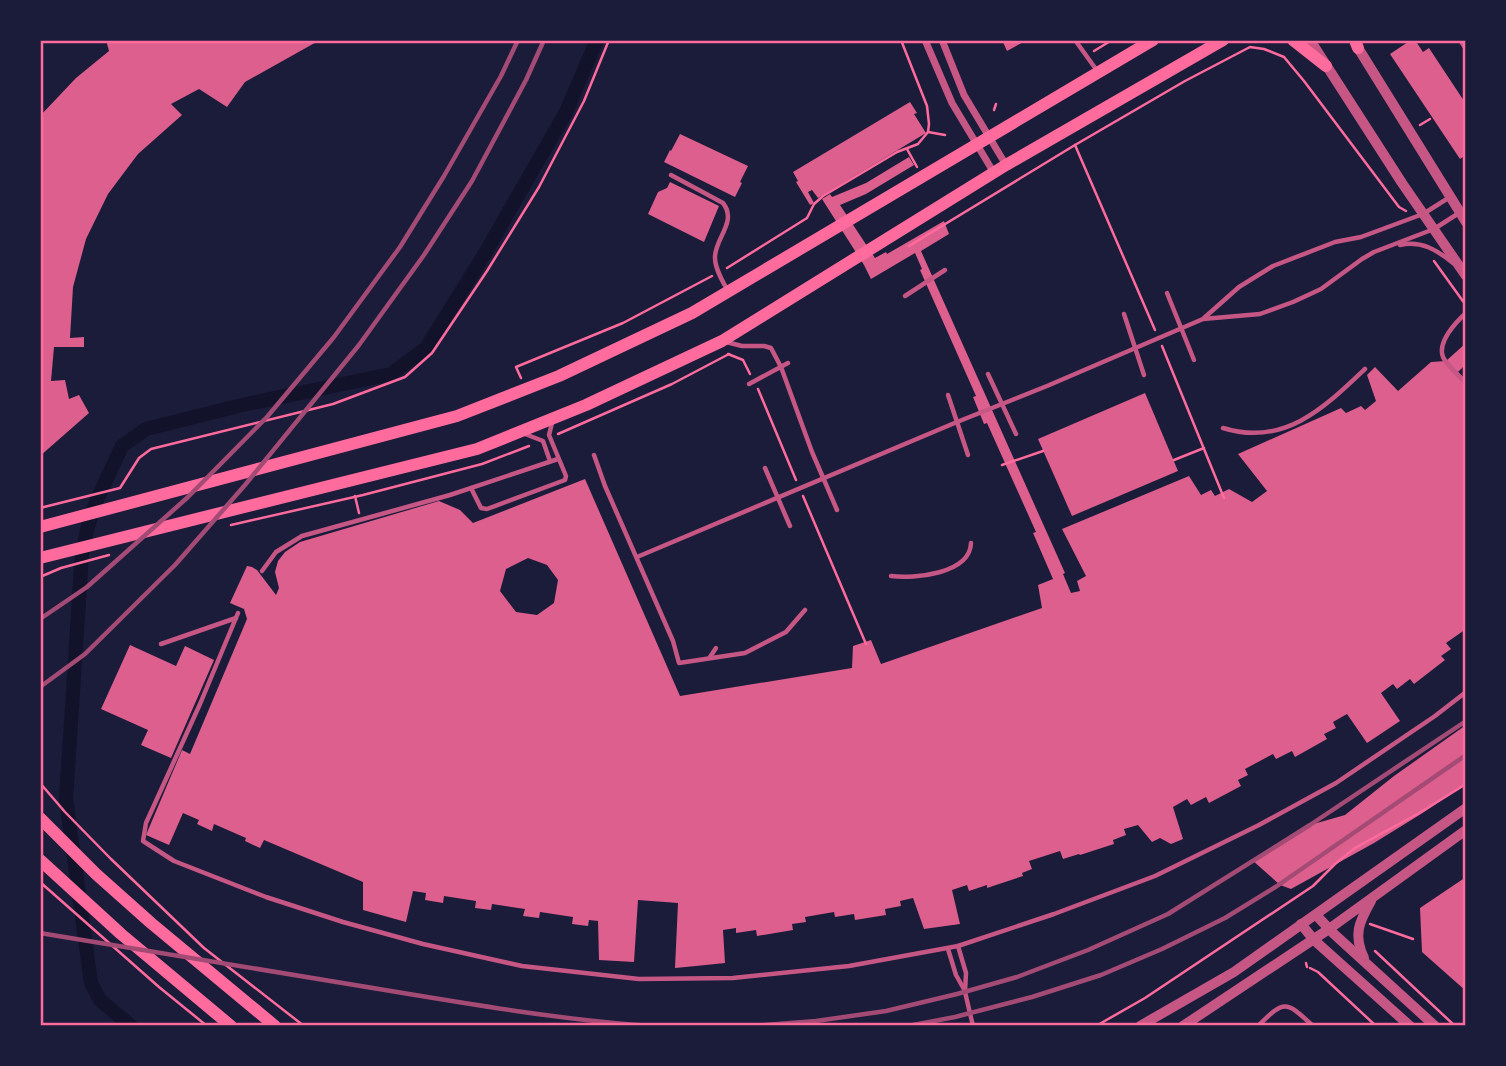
<svg xmlns="http://www.w3.org/2000/svg" width="1506" height="1066" font-family="Inter,sans-serif">
  <rect width="100%" height="100%" fill="#1b1b3a"/>
  <g fill="none" stroke-linecap="round" stroke-linejoin="round">
    <polyline stroke="#12122b" stroke-width="14" points="131,1026 100,1000 91,983 66,799 82,554 88,526 96,502 122,446 146,429 242,405 391,374 426,348 484,255 566,112 597,40"/>
  </g>
  <g fill="#dd5f8e" fill-rule="evenodd">
    <polygon points="106,40 320,40 245,82 227,107 199,89 171,104 182,115 138,154 108,194 86,239 73,287 70,338 84,337 84,347 54,347 51,381 65,380 69,399 79,395 89,413 40,456 40,116 76,78 109,51"/>
    <polygon points="1002,40 1027,40 1007,51"/>
    <polygon points="1411,40 1415,40 1423,52 1429,48 1466,104 1466,155 1460,159 1390,54"/>
    <polygon points="910,102 917,113 914,114 926,133 818,198 812,190 808,192 814,203 810,205 796,182 798,181 793,172"/>
    <polygon points="680,134 748,166 740,182 742,183 735,197 664,162 670,150 671,151"/>
    <path d="M909,157L914,165L866,194L840,205L875,258L886,252L887,254L944,221L949,234L921,251L1065,573L1063,574L1071,593L1080,591L1077,581L1086,576L1062,529L1189,476L1201,495L1211,490L1215,496L1229,489L1252,502L1267,491L1238,454L1341,408L1346,413L1361,406L1365,410L1376,401L1367,375L1375,367L1398,391L1431,362L1446,361L1466,343V364L1458,372L1466,380V629L1446,643L1451,649L1441,656L1445,660L1414,684L1410,679L1397,689L1393,684L1381,693L1400,721L1367,743L1347,714L1333,722L1336,728L1324,734L1327,739L1295,757L1292,751L1276,759L1273,754L1245,769L1248,775L1238,780L1241,786L1209,803L1206,797L1191,805L1187,799L1173,807L1183,839L1171,844L1160,838L1152,842L1138,825L1124,829L1126,835L1113,840L1114,844L1080,855L1079,854L1063,859L1060,851L1029,861L1032,869L1022,873L1023,876L987,888V885L969,891L967,885L952,890L960,924L924,929L913,898L900,901L901,906L885,909L886,915L855,920L854,914L835,917L834,912L805,917L806,922L792,924L793,930L757,936L756,930L736,933V928L723,930L725,963L696,966L675,968L678,903L638,900L634,962L599,960L598,921L589,920L588,926L572,924L573,917L540,912L539,918L523,916L525,909L492,904L491,910L475,908L476,901L444,896L443,903L425,900L426,893L413,891L406,922L363,910V882L264,840L260,848L245,841L246,838L214,824L212,831L197,824L199,820L183,813L169,845L146,835L182,750L190,754L247,619L244,609L230,603L247,566L252,567L257,570L276,595L279,588L275,572L278,561L285,552L300,542L439,501L460,510L473,523L585,479L680,696L852,668L853,646L871,640L881,664L1042,608L1038,585L1053,579L1033,533L1036,532L987,423L984,424L973,397L976,396L920,270L922,269L915,253L871,279L864,265L822,199L830,194L832,197L866,183ZM528,558L547,565L558,580L554,603L537,615L516,612L500,591L506,569Z"/>
    <polygon points="670,182 719,206 704,242 648,214 658,192 667,188"/>
    <polygon points="1145,393 1178,471 1072,516 1038,439"/>
    <polygon points="130,645 176,666 185,646 214,660 171,758 141,745 148,730 101,709"/>
    <polygon points="1466,725 1466,784 1421,814 1374,843 1291,889 1280,885 1252,860 1310,825 1345,815 1394,776"/>
    <polygon points="1466,877 1466,991 1422,952 1420,908"/>
  </g>
  <g fill="none" stroke-linecap="round" stroke-linejoin="round">
    <g stroke="#ff6b9d" stroke-width="2.5">
      <polyline points="1094,51 1112,40"/>
      <polyline points="994,110 996,104"/>
      <polyline points="1420,125 1430,119"/>
      <polyline points="928,132 945,135"/>
      <polyline points="1075,145 1155,330"/>
      <polyline points="907,149 917,167"/>
      <polyline points="909,246 1075,145 1185,81 1250,47 1264,49 1284,57 1304,81 1399,207 1406,211"/>
      <polyline points="1434,261 1465,304"/>
      <polyline points="727,268 807,218 814,204 823,196 897,152 918,144 928,132 929,124 927,106 901,40"/>
      <polyline points="1162,346 1224,498"/>
      <polyline points="728,354 743,360 750,374"/>
      <polyline points="521,378 516,367 623,323 712,276"/>
      <polyline points="758,389 796,480"/>
      <polyline points="558,434 672,384 729,354"/>
      <polyline points="1174,460 1204,448"/>
      <polyline points="1002,465 1043,451"/>
      <polyline points="355,496 359,513"/>
      <polyline points="803,496 866,644"/>
      <polyline points="40,508 120,488 139,458 151,449 333,404 405,377 432,353 487,271 539,187 584,101 609,40"/>
      <polyline points="231,525 363,495 482,464 529,446"/>
      <polyline points="40,577 61,568 109,555"/>
      <polyline points="40,783 65,812 111,859 204,948 304,1026"/>
      <polyline points="40,882 159,987 207,1026"/>
      <polyline points="1370,924 1413,939"/>
      <polyline points="1375,951 1455,1026"/>
      <polyline points="1306,963 1307,967"/>
      <polyline points="1310,968 1318,972 1376,1026"/>
      <polyline points="1096,1026 1145,998 1313,886 1335,864 1355,848 1421,812 1466,784"/>
    </g>
    <g stroke="#c65784" stroke-width="4.5">
      <polyline points="1075,40 1098,72"/>
      <polyline points="1460,40 1466,49"/>
      <path d="M671,175L723,203C738,222 714,239 715,258C715,269 723,282 728,291"/>
      <path d="M1400,245C1421,240 1437,250 1453,263"/>
      <polyline points="1167,293 1194,360"/>
      <polyline points="905,296 945,270"/>
      <path d="M1466,313C1456,322 1437,342 1443,357C1446,364 1460,377 1466,383"/>
      <polyline points="1124,314 1144,375"/>
      <polyline points="1204,318 1239,287 1273,266 1335,242 1361,237 1423,214 1450,197"/>
      <polyline points="726,342 742,346 764,346 771,348 781,367 812,452 837,510"/>
      <polyline points="988,374 1016,434"/>
      <polyline points="749,384 788,363"/>
      <polyline points="948,395 968,455"/>
      <path d="M1223,428C1284,447 1324,408 1365,369"/>
      <polyline points="525,434 543,441 550,461"/>
      <polyline points="594,455 605,486 673,641 679,663 745,653 786,632 805,610"/>
      <polyline points="765,468 790,526"/>
      <polyline points="471,488 481,508 487,509 565,480 566,476 549,435 552,423"/>
      <polyline points="637,557 957,422 1047,386 1203,319 1260,314 1293,302 1321,289 1362,259 1374,252 1434,229 1459,213"/>
      <polyline points="262,571 276,552 302,536 450,495 558,459"/>
      <path d="M891,576C914,579 970,574 971,543"/>
      <polyline points="238,613 200,704 146,823 143,841 174,861 266,897 343,922 423,944 522,966 639,979 733,978 849,966 958,946 1054,914 1155,876 1259,825 1336,783 1435,716 1466,692"/>
      <polyline points="161,644 236,618"/>
      <polyline points="710,657 716,648"/>
      <polyline points="958,946 966,973 965,992 973,1026"/>
      <polyline points="948,949 956,975 965,991"/>
      <path d="M1258,1026C1285,999 1286,1001 1313,1026"/>
    </g>
    <g stroke="#c65784" stroke-width="7">
      <polyline points="925,40 952,103 994,173"/>
      <polyline points="942,40 964,95 1006,165"/>
    </g>
    <g stroke="#c65784" stroke-width="10">
      <polyline points="1310,40 1402,183 1466,276"/>
      <polyline points="1355,43 1466,222"/>
      <polyline points="1316,915 1334,934 1435,1026"/>
      <polyline points="1301,924 1314,940 1410,1026"/>
      <path d="M1364,958C1353,935 1359,922 1371,901"/>
      <polyline points="1140,1026 1234,972 1466,808"/>
      <polyline points="1183,1026 1329,929 1466,830"/>
    </g>
    <g stroke="#ff6b9d" stroke-width="12">
      <polyline points="1293,40 1326,66"/>
      <polyline points="1355,40 1358,48"/>
      <polyline points="40,527 457,416 559,376 692,313 1153,40"/>
      <polyline points="40,558 477,449 586,405 722,341 1006,165 1223,40"/>
      <polyline points="40,818 96,874 151,923 275,1026"/>
      <polyline points="40,860 121,934 231,1026"/>
    </g>
    <g stroke="#a44b75" stroke-width="4.5">
      <polyline points="40,619 87,587 188,497 267,417 334,337 400,247 444,176 501,76 518,40"/>
      <polyline points="40,687 85,654 175,565 245,485 359,345 424,255 472,181 526,80 544,40"/>
      <path d="M40,933C159,953 278,973 397,992C481,1006 565,1020 650,1026"/>
      <polyline points="751,1026 816,1021 886,1011 957,994 1017,977 1088,950 1168,914 1310,825 1466,721"/>
      <polyline points="908,1026 955,1017 1032,997 1101,975 1162,949 1225,918 1277,886 1466,755"/>
    </g>
  </g>
  <rect width="1506" height="1066" fill="none" stroke="#1b1b3a" stroke-width="84"/>
  <rect x="42" y="42" width="1422" height="982" fill="none" stroke="#ff6b9d" stroke-width="2.5"/>
</svg>
